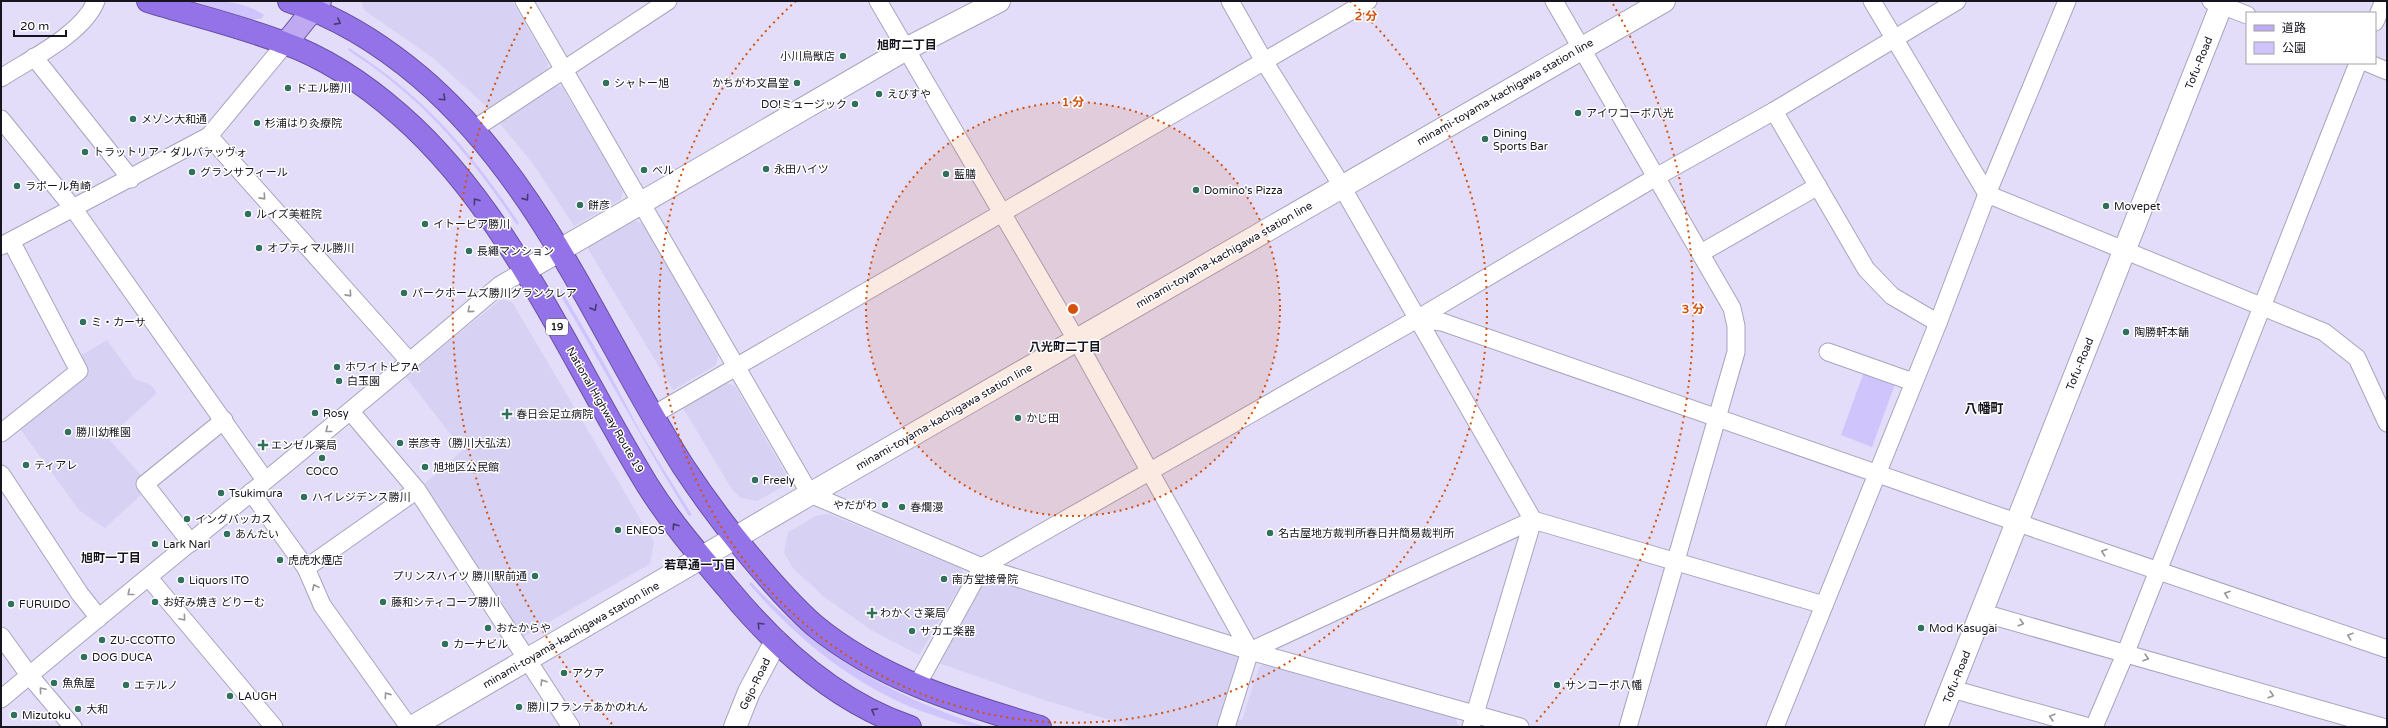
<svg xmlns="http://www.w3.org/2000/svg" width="2388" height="728" font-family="'Varela Round','Noto Sans JP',sans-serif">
  <rect width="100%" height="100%" fill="#e3ddf9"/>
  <g fill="#d7d1f3">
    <polygon points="361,1 512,1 548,63 547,72 488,108 433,58 364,10"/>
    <polygon points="555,84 562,87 623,190 621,199 574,226 534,165 497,120"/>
    <polygon points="635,221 643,224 718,355 716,365 673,390 587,247"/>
    <polygon points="501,299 512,302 654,542 650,564 523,637 517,634 422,486 463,450 406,377"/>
    <polygon points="107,340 135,379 151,385 157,393 108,438 144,479 143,493 105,528 79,510 18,426 86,372 78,357"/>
    <polygon points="726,383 735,386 787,476 785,485 757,501 741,498 731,488 683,408"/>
    <polygon points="829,514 962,569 965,578 919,655 871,630 823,596 793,568 784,553 788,532 818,515"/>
    <polygon points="989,580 1115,615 1235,653 1239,661 1220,727 1134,727 1044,700 939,663 984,583"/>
    <polygon points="1267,662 1455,717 1459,727 1230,727 1233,718 1242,720 1259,667"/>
  </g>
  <g fill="#d0c4fd">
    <path d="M194,1C221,1 241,0 264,15L261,19H249Z"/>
    <path d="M349,48C425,97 469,149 519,223L517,225C467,151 423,98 348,50Z"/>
    <path d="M562,291L604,363L642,435L692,515L689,516C644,443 603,367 559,293Z"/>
    <polygon points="1864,372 1895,384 1872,447 1841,435"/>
    <path d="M751,582C818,655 892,696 986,727C966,727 951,722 933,715C860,691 799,641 749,584Z"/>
  </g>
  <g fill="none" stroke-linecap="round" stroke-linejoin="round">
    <g stroke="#a9a4bd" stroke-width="19">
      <g id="street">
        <polyline points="524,1 810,494 982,567 1250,651 1533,520"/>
        <polyline points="878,1 1077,341 1250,651 1520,727"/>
        <polyline points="1230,1 1264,61 1334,173 1533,520 1824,605"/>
        <polyline points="1554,1 1732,308 1736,326 1736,352 1628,727"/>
        <polyline points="1872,1 1987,194 2324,332 2357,358 2387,423"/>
        <polyline points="2211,1 2247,15"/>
        <polyline points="2375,22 2384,1"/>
        <polyline points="34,57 131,179"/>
        <polyline points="2368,63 2387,71"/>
        <path d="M1,78C30,59 83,34 96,1"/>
        <polyline points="1774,111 1866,269 1892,296 1938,323"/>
        <polyline points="1,119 73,208 265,480"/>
        <polyline points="474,129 668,1"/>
        <polyline points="209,136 410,362"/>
        <polyline points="1,246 209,136 286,43"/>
        <polyline points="1701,253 1818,186"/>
        <polyline points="1417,319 1442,322 2033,528 2387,649"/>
        <polyline points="1828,352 1913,382"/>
        <polyline points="351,412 417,490 571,727"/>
        <polyline points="653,415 1368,1"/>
        <polyline points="1,433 79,371 11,241"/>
        <polyline points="1,474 80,594 99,618"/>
        <polyline points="251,492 306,568 322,605 409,727"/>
        <polyline points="191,543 145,484 224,420"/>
        <polyline points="306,568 417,490"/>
        <polyline points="149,578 274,727"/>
        <polyline points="1983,613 2382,727"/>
        <polyline points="1,636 29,675 73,727"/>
        <polyline points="916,687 982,567 1417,319 1656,177 1774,111 1957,1"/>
        <polyline points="1952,689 2089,727"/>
        <path d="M1,699C166,560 336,426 500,285L524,271"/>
        <polyline points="1226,727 1250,651"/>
        <polyline points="1471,727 1533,520"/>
        <polyline points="1775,727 1938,323 1987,194 2067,1"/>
        <polyline points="2094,727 2126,652 2358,63"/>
      </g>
    </g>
    <g stroke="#a9a4bd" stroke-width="24">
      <g id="secondary">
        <polyline points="524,271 906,49 999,1"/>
        <polyline points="412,727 810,494 1664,1"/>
        <polyline points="735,727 749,692 776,641"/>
        <polyline points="1936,727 2223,1"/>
      </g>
    </g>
    <g stroke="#6851a1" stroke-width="24">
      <polyline id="primary" points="286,43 320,1"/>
    </g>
    <g stroke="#6851a1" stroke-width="24">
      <g id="highway">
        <path d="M148,1C193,15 240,26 284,43C326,58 367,86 400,115C510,211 572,363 648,486C672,524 700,556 729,590C776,647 838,703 910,727"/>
        <path d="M289,1C338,17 381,44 420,77C542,181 599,334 683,466C702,495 722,522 744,549C766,576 788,602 814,625C879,679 960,703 1040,727"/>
      </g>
    </g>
    <use href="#street" stroke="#fff" stroke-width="17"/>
    <use href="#secondary" stroke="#fff" stroke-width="22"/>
    <use href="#primary" stroke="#bfaaf1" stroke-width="22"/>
    <use href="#highway" stroke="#9472e8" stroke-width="22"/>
  </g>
  <defs><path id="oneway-chevron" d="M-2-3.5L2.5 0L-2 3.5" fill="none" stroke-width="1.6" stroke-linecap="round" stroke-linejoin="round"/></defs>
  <g stroke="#483a6f">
    <use href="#oneway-chevron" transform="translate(338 22) rotate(28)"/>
    <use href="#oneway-chevron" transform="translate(443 98) rotate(43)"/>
    <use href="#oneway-chevron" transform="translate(526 198) rotate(55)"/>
    <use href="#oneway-chevron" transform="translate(476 201) rotate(-127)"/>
    <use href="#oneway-chevron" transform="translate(594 308) rotate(61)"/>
    <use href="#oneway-chevron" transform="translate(675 526) rotate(-124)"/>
    <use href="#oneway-chevron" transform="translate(760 625) rotate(-134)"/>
    <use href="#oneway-chevron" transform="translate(874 711) rotate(-152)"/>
  </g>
  <g stroke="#96959a">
    <use href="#oneway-chevron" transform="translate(263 197) rotate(48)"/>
    <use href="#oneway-chevron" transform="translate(349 294) rotate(48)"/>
    <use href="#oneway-chevron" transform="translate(470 310) rotate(139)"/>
    <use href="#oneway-chevron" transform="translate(328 430) rotate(142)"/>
    <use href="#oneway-chevron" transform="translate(2104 552) rotate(-161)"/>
    <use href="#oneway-chevron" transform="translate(315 587) rotate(-114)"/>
    <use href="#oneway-chevron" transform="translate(130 593) rotate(141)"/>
    <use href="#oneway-chevron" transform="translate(2227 594) rotate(-161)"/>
    <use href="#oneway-chevron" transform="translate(183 618) rotate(50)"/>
    <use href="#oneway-chevron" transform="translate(2021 623) rotate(16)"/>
    <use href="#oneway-chevron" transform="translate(2350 636) rotate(-161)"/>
    <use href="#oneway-chevron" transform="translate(2146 658) rotate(16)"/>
    <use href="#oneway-chevron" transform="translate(543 682) rotate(-122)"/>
    <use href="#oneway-chevron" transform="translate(42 690) rotate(-130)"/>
    <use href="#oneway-chevron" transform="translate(387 695) rotate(-125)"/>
    <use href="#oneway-chevron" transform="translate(2271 695) rotate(16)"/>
    <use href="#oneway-chevron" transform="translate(2052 717) rotate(-164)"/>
  </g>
  <circle cx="1073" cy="309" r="207" fill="#d3520e" fill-opacity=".12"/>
  <g fill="none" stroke="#d3520e" stroke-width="2" stroke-dasharray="2 4">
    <circle cx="1073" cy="309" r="207"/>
    <path d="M1350 1A414 414 0 1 1 796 1"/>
    <path d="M612 724A620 620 0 0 1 533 4M1613 4A620 620 0 0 1 1534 724"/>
  </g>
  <g fill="#31705d" stroke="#fff" stroke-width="1.5">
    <circle cx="843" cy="56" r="4"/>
    <circle cx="606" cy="83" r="4"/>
    <circle cx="797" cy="83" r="4"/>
    <circle cx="288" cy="88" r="4"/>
    <circle cx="879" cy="94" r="4"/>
    <circle cx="855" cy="104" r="4"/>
    <circle cx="1578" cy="113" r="4"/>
    <circle cx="133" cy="119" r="4"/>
    <circle cx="257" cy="123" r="4"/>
    <circle cx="1485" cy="139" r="4"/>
    <circle cx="85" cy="152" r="4"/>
    <circle cx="766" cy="169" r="4"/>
    <circle cx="644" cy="170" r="4"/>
    <circle cx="192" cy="172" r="4"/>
    <circle cx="946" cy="174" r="4"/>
    <circle cx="17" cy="186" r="4"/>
    <circle cx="1196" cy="190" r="4"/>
    <circle cx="580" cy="205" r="4"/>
    <circle cx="2106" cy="206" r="4"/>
    <circle cx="248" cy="214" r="4"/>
    <circle cx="425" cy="224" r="4"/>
    <circle cx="259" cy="248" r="4"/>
    <circle cx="469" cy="251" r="4"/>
    <circle cx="404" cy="293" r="4"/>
    <circle cx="83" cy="322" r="4"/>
    <circle cx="2126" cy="332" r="4"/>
    <circle cx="337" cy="367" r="4"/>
    <circle cx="339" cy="381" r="4"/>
    <circle cx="315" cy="413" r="4"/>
    <path d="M505 408h4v4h4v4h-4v4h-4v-4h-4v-4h4z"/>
    <circle cx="1018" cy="418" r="4"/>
    <circle cx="68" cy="432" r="4"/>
    <circle cx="400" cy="443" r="4"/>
    <path d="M261 439h4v4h4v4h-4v4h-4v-4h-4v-4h4z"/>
    <circle cx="322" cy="458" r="4"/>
    <circle cx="26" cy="465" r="4"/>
    <circle cx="425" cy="467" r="4"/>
    <circle cx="755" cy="480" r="4"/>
    <circle cx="221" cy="493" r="4"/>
    <circle cx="304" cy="497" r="4"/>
    <circle cx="885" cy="505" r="4"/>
    <circle cx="902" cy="507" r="4"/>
    <circle cx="187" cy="519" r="4"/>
    <circle cx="618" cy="530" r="4"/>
    <circle cx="1270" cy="533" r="4"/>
    <circle cx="227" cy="534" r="4"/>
    <circle cx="155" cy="544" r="4"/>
    <circle cx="280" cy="560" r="4"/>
    <circle cx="535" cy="576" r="4"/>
    <circle cx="944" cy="579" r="4"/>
    <circle cx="181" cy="580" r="4"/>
    <circle cx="155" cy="602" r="4"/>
    <circle cx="383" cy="602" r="4"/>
    <circle cx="11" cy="604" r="4"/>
    <path d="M870 607h4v4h4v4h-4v4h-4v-4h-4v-4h4z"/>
    <circle cx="488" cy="628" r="4"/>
    <circle cx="1921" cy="628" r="4"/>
    <circle cx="912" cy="631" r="4"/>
    <circle cx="102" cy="640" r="4"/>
    <circle cx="445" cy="644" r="4"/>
    <circle cx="84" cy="657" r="4"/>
    <circle cx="564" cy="673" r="4"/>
    <circle cx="54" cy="683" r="4"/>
    <circle cx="126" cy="685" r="4"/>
    <circle cx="1557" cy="685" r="4"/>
    <circle cx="230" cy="696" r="4"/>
    <circle cx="519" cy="707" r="4"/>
    <circle cx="78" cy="709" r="4"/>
    <circle cx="14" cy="715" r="4"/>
  </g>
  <g text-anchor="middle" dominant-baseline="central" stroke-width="3" stroke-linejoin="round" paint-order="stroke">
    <rect fill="#fff" stroke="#5c5a62" stroke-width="1" x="546" y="319" width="22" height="16" rx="3"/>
    <g font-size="10" font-weight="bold" fill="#16141e">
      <text x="557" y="327">19</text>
    </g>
    <g font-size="11" fill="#16141e" stroke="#fff" text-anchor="start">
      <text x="835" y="56" text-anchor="end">小川鳥獣店</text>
      <text x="614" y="83">シャトー旭</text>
      <text x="789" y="83" text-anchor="end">かちがわ文昌堂</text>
      <text x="296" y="88">ドエル勝川</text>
      <text x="887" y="94">えびすや</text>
      <text x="847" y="104" text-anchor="end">DO!ミュージック</text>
      <text x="1586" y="113">アイワコーポ八光</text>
      <text x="141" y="119">メゾン大和通</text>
      <text x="265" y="123">杉浦はり灸療院</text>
      <text x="1493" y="133">Dining<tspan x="1493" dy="13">Sports Bar</tspan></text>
      <text x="93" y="152">トラットリア・ダルバァッヴォ</text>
      <text x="774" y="169">永田ハイツ</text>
      <text x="652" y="170">ベル</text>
      <text x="200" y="172">グランサフィール</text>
      <text x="954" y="174">藍膳</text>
      <text x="25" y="186">ラポール角崎</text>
      <text x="1204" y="190">Domino's Pizza</text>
      <text x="588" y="205">餅彦</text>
      <text x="2114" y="206">Movepet</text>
      <text x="256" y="214">ルイズ美粧院</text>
      <text x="433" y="224">イトーピア勝川</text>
      <text x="267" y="248">オプティマル勝川</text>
      <text x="477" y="251">長繩マンション</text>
      <text x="412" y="293">パークホームズ勝川グランクレア</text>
      <text x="91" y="322">ミ・カーサ</text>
      <text x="2134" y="332">陶勝軒本舗</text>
      <text x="345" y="367">ホワイトピアA</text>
      <text x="347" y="381">白玉園</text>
      <text x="323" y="413">Rosy</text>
      <text x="516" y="414">春日会足立病院</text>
      <text x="1026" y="418">かじ田</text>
      <text x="76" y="432">勝川幼稚園</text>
      <text x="408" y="443">崇彦寺（勝川大弘法）</text>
      <text x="271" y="445">エンゼル薬局</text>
      <text x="34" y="465">ティアレ</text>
      <text x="433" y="467">旭地区公民館</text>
      <text x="322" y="471" text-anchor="middle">COCO</text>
      <text x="763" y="480">Freely</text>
      <text x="229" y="493">Tsukimura</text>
      <text x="312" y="497">ハイレジデンス勝川</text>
      <text x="877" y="505" text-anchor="end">やだがわ</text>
      <text x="910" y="507">春爛漫</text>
      <text x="195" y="519">イングバッカス</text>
      <text x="626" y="530">ENEOS</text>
      <text x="1278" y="533">名古屋地方裁判所春日井簡易裁判所</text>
      <text x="235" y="534">あんたい</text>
      <text x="163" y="544">Lark Narl</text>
      <text x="288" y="560">虎虎水煙店</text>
      <text x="527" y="576" text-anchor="end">プリンスハイツ 勝川駅前通</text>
      <text x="952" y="579">南方堂接骨院</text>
      <text x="189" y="580">Liquors ITO</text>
      <text x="163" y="602">お好み焼き どりーむ</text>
      <text x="391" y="602">藤和シティコープ勝川</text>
      <text x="19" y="604">FURUIDO</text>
      <text x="880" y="613">わかくさ薬局</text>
      <text x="496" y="628">おたからや</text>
      <text x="1929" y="628">Mod Kasugai</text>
      <text x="920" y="631">サカエ楽器</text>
      <text x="110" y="640">ZU-CCOTTO</text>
      <text x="453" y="644">カーナビル</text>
      <text x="92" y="657">DOG DUCA</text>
      <text x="572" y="673">アクア</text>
      <text x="62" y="683">魚魚屋</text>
      <text x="134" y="685">エテルノ</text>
      <text x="1565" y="685">サンコーポ八幡</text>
      <text x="238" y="696">LAUGH</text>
      <text x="527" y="707">勝川フランテあかのれん</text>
      <text x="86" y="709">大和</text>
      <text x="22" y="715">Mizutoku</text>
    </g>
    <g font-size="11" fill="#16141e" stroke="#fff">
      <text transform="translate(2199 63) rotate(-68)">Tofu-Road</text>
      <text transform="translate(1505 92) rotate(-30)">minami-toyama-kachigawa station line</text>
      <text transform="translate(1224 255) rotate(-30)">minami-toyama-kachigawa station line</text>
      <text transform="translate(2080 364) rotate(-68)">Tofu-Road</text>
      <text transform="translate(605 410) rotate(60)">National Highway Route 19</text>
      <text transform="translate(944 417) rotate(-30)">minami-toyama-kachigawa station line</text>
      <text transform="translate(571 635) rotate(-30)">minami-toyama-kachigawa station line</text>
      <text transform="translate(1957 677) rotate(-68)">Tofu-Road</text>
      <text transform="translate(755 684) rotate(-64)">Gejo-Road</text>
    </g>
    <g font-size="12" font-weight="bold" fill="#16141e" stroke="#fff">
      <text x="907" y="45">旭町二丁目</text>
      <text x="1065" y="347">八光町二丁目</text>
      <text x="111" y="558">旭町一丁目</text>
      <text x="700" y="565">若草通一丁目</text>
    </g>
    <g font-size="13" font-weight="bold" fill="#16141e" stroke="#fff">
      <text x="1984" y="409">八幡町</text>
    </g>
  </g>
  <circle cx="1073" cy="309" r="6" fill="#d3520e" stroke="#fff" stroke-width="2"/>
  <g font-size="12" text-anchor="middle" font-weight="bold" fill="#d3520e" stroke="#fff" stroke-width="3" stroke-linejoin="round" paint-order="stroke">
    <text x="1366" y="20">2 分</text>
    <text x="1073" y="106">1 分</text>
    <text x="1693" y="313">3 分</text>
  </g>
  <rect width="2388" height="728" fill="none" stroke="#16141e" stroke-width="4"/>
  <rect x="2246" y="12" width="130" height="52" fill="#ffffff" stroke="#a2a1a5"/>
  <rect x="2254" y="25" width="20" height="6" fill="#bfaaf1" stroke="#a2a1a5"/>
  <text x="2282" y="32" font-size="12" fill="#16141e">道路</text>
  <rect x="2254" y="42" width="20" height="12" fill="#d0c4fd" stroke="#a2a1a5"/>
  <text x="2282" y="52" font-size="12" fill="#16141e">公園</text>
  <path d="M14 30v6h52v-6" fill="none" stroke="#16141e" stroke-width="2"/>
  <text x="20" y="30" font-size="12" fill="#16141e" stroke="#ffffff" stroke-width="3" paint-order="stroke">20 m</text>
</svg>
